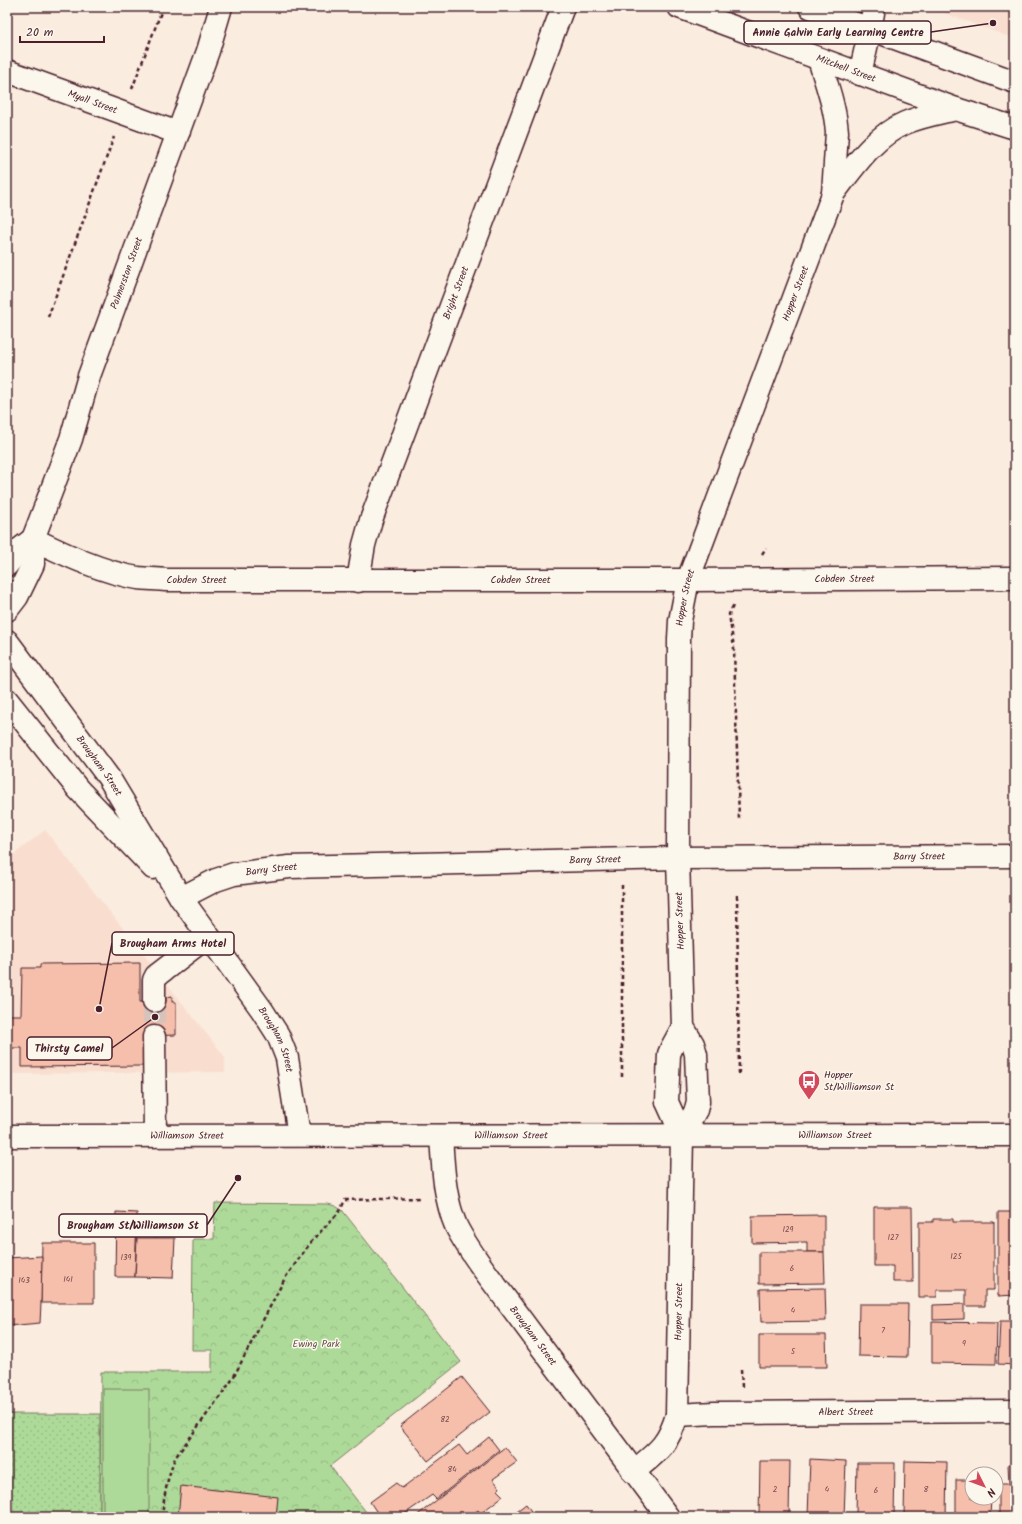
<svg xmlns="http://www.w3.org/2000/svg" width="1022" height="1524" font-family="Kalam,sans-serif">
  <defs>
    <pattern id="grass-dots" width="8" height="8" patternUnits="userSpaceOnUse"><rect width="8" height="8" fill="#adda99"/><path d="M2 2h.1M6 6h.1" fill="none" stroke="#96bb84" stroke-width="1.8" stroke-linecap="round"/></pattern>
    <pattern id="forest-crowns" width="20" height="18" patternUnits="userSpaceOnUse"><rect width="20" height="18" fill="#adda99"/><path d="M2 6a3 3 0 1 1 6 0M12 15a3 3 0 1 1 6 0" fill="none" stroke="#96bb84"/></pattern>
  </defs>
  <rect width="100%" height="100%" fill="#faecdf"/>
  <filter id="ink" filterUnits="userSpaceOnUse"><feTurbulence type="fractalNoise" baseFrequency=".025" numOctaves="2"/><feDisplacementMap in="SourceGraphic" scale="8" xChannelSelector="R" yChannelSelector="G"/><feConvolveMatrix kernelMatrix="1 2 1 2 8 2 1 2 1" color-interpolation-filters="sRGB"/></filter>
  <g filter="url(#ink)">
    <g fill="#f9decf">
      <polygon points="928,7 1015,7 1015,39"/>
      <polygon points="45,830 225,1057 225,1072 7,1074 7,860"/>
    </g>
    <rect fill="url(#grass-dots)" stroke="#7c7c62" x="7" y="1414" width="93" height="103"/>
    <polygon fill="url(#forest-crowns)" stroke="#7c7c62" points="215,1203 328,1204 335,1206 342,1210 461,1362 330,1466 370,1517 100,1517 101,1372 212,1372 212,1350 192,1350 193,1239 214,1239"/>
    <rect fill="#adda99" stroke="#7c7c62" x="103" y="1389" width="46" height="128"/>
    <g fill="#f6bfab" stroke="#4a1f2b">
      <polygon points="140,963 140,1002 166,1002 166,997 172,996 172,1002 176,1002 176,1035 143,1036 144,1066 22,1067 22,1048 7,1048 7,1015 21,1015 22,968 40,968 40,964"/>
      <polygon points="874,1207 912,1207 913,1282 893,1282 893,1266 874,1266"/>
      <polygon points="116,1212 137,1213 135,1277 115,1277"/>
      <polygon points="998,1212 1015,1212 1015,1295 998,1296"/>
      <polygon points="824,1215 824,1252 807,1252 807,1242 752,1243 752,1216"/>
      <polygon points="933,1219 953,1219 953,1222 994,1222 994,1290 985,1290 985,1306 966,1306 966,1290 937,1290 937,1297 919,1297 919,1222 933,1222"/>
      <polygon points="137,1238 175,1238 173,1278 135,1277"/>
      <polygon points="42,1243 94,1243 94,1303 41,1303"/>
      <polygon points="759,1252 824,1252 825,1283 759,1284"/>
      <polygon points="42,1256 41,1303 40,1323 7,1326 7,1258"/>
      <polygon points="825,1288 826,1321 761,1322 760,1289"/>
      <polygon points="859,1304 908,1304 907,1357 858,1356"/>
      <polygon points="964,1304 964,1319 933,1320 933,1305"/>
      <polygon points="1000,1321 1015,1321 1015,1365 998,1364"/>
      <polygon points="932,1322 997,1323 996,1364 932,1363"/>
      <polygon points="759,1335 826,1335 827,1367 759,1367"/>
      <polygon points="462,1377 490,1412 428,1461 400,1426"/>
      <polygon points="489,1437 499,1450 436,1499 432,1495 400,1517 380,1517 370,1502 396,1483 402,1488 459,1445 467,1455"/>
      <polygon points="505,1447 517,1462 493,1479 500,1488 497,1490 503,1496 481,1513 478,1510 469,1517 415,1517"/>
      <polygon points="810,1459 846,1461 844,1517 808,1517"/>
      <polygon points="760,1461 790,1461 789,1517 759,1517"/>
      <polygon points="905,1461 947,1462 946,1517 904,1517"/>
      <polygon points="857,1463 895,1463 894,1517 856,1517"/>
      <polygon points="1008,1464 1015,1464 1015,1517 999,1517 999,1484 1009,1484"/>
      <polygon points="956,1480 972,1480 972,1498 991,1498 990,1517 956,1517"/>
      <polygon points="181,1486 278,1497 276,1517 178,1517"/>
      <polygon points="526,1504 535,1517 509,1517"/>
    </g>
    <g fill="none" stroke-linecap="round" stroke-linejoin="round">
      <polyline stroke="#d7c3bb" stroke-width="22" stroke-dasharray="22 11" stroke-linecap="butt" points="154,1001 154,1037"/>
      <g stroke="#4a1f2b" stroke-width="25">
        <g id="minor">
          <polyline points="870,30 874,7"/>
          <path d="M819,59C826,83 835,106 837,132L833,194"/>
          <path id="s1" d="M7,71L178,133"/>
          <path id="s2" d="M33,539C64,554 104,573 138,578C147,579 156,579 166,580H688L1015,578"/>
          <polyline points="7,565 20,549 33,539"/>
          <path id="s3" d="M358,581L364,545L371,520L563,7"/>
          <path id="s4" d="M7,610L17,597L33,564V539L71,439L89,376L208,51L221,7"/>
          <path id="s5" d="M7,641L109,778L181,898L262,1010L278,1035L287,1058L299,1135"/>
          <polyline points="7,700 78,789 153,868"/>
          <path id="s6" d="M181,898L216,880L234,874L289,867L678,858L1015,856"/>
          <polyline points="154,1001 154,980 156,976 208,936"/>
          <polyline points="154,1037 155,1135"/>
          <path id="s7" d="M682,1135L696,1110L698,1102L696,1054L693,1044L683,1027L678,858L679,639L680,621L688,580L833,194C853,168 874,136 905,123C922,116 939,113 956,109"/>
          <path id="s8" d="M7,1136L1015,1135"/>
          <path id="s9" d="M441,1136C443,1166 444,1198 456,1226C464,1242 474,1256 484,1270L668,1517"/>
          <path id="s10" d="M677,1415L714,1413L1015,1411"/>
          <path id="s11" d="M633,1472C657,1452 668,1446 677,1415L682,1135L667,1102L669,1054L672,1047L683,1027"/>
        </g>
      </g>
      <g stroke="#4a1f2b" stroke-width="25">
        <g id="major">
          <path id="s12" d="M679,7L956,109L1015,128"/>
          <polyline points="810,7 1015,82"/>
          <polyline points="860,74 870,30"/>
        </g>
      </g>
      <g stroke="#4a1f2b" stroke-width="2.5" stroke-dasharray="4 3" stroke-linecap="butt">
        <polyline points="132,89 163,7"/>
        <polyline points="48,317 114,137"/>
        <polyline points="762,554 766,548"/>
        <polyline points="733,606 729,614 734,648 739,820"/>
        <polyline points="737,895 739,1076"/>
        <polyline points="622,1077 622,885"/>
        <polyline points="741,1369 742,1387"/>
        <path d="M162,1517C164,1497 167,1478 175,1458L232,1380L285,1278L311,1242L340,1211L345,1200L421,1198"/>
      </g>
      <use href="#minor" stroke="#fbf7ec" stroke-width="22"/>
      <use href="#major" stroke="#fbf7ec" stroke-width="22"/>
    </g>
  </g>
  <defs>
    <g id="bus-pin" transform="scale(1.15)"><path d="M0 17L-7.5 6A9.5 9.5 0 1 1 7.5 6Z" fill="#d1495b" stroke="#fbf7ec"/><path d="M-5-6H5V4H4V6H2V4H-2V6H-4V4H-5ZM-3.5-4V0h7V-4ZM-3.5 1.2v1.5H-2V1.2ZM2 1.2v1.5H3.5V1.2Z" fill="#fff"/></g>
  </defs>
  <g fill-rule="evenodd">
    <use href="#bus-pin" x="809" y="1081"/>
  </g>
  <g text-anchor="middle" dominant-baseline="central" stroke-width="3" stroke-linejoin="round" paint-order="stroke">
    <g font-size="8" fill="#75474b">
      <text x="788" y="1229">129</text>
      <text x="893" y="1237">127</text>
      <text x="956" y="1256">125</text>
      <text x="126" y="1257">139</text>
      <text x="792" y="1268">6</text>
      <text x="68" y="1279">141</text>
      <text x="24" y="1280">143</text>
      <text x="793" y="1310">4</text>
      <text x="883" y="1330">7</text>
      <text x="964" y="1343">9</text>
      <text x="793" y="1351">5</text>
      <text x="445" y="1419">82</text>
      <text x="452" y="1469">84</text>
      <text x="775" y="1489">2</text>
      <text x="827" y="1489">4</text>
      <text x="926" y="1489">8</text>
      <text x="876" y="1490">6</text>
    </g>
    <g font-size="10" fill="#4a1f2b" stroke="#fbf7ec">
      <text stroke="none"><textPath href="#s12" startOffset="178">Mitchell Street</textPath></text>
      <text stroke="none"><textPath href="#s1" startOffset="91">Myall Street</textPath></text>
      <text stroke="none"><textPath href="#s4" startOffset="360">Palmerston Street</textPath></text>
      <text stroke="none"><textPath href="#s3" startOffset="305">Bright Street</textPath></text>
      <text stroke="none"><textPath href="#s7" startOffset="869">Hopper Street</textPath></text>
      <text stroke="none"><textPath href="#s2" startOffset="819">Cobden Street</textPath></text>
      <text stroke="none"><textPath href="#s2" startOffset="171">Cobden Street</textPath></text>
      <text stroke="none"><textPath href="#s2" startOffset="495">Cobden Street</textPath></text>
      <text stroke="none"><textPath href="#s7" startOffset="545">Hopper Street</textPath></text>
      <text stroke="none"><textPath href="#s5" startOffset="155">Brougham Street</textPath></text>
      <text stroke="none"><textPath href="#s6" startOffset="744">Barry Street</textPath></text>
      <text stroke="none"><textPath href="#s6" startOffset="420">Barry Street</textPath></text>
      <text stroke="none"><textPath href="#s6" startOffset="96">Barry Street</textPath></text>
      <text transform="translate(680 921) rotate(-92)">Hopper Street</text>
      <text stroke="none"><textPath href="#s5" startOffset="482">Brougham Street</textPath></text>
      <text stroke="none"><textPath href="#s8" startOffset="180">Williamson Street</textPath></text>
      <text stroke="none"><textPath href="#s8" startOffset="828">Williamson Street</textPath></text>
      <text stroke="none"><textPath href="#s8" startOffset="504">Williamson Street</textPath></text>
      <text stroke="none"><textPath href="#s11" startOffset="177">Hopper Street</textPath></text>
      <text stroke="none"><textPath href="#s9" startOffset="226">Brougham Street</textPath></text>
      <text stroke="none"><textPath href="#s10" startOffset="169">Albert Street</textPath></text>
    </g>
    <g font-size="10" fill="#4a1f2b" stroke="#fbf7ec" text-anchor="start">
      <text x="824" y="1075">Hopper<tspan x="824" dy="12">St/Williamson St</tspan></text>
    </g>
    <g font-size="10" fill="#634e46" stroke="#fbf7ec">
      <text x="316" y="1344">Ewing Park</text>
    </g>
  </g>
  <path fill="none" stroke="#4a1f2b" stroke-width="1.5" d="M993 23L931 32M99 1009L112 943M155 1017L112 1048M238 1178L207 1225"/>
  <g fill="#4a1f2b" stroke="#fbf7ec" stroke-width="1.5">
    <circle cx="993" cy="23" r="4"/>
    <circle cx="99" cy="1009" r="4"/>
    <circle cx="155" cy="1017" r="4"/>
    <circle cx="238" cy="1178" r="4"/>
  </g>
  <g fill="#fbf7ec" stroke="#4a1f2b" stroke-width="1.5">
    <rect x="744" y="21" width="187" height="23" rx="4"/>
    <rect x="112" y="932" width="122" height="23" rx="4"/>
    <rect x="27" y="1037" width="85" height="23" rx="4"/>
    <rect x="59" y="1214" width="148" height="23" rx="4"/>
  </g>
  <g font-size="11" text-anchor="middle" font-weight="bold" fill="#4a1f2b">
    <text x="838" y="36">Annie Galvin Early Learning Centre</text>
    <text x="173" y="947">Brougham Arms Hotel</text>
    <text x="69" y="1052">Thirsty Camel</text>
    <text x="133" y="1229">Brougham St/Williamson St</text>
  </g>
  <rect width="1022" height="1524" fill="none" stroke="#fbf7ec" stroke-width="24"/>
  <rect x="12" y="12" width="998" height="1500" fill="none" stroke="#4a1f2b" stroke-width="1.5" filter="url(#ink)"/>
  <g transform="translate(984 1486) rotate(132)"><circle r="19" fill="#fbf7ec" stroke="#b4a19f"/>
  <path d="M0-3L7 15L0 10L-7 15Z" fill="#d1495b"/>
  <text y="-6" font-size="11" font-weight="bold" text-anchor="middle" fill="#4a1f2b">N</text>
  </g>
  <path d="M20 36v6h84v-6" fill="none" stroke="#4a1f2b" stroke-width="2"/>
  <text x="26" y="36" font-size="12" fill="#4a1f2b" stroke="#fbf7ec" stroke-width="3" paint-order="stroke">20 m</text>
</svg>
